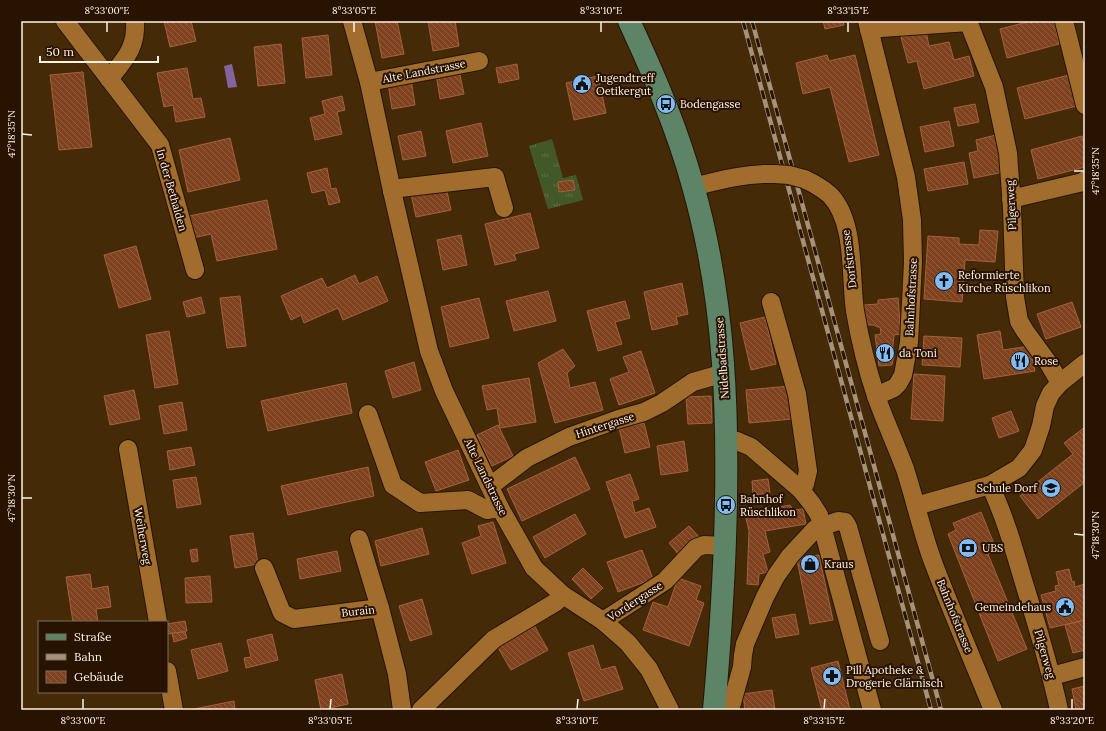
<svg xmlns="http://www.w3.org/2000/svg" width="1106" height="731" font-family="Lora,serif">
  <defs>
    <pattern id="park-tufts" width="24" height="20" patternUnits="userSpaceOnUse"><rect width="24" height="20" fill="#435827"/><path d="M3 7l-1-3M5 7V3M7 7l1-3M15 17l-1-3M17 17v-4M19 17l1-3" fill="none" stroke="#5f7046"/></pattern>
    <pattern id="building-back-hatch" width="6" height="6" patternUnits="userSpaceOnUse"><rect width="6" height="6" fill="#7f421f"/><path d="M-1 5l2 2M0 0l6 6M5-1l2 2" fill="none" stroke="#925e40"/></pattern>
  </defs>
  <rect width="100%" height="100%" fill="#452a07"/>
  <polygon fill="url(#park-tufts)" points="552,139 563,178 576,175 583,200 548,209 529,146"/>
  <polygon fill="#84649f" points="232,64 237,87 228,88 224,66"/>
  <g fill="url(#building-back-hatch)" stroke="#a5613b">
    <polygon points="164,21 191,21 196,41 170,47"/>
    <polygon points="375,21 397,21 404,54 382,58"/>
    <polygon points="428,21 455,21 459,46 433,51"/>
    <polygon points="823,21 843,21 844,25 825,29"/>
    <polygon points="1031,21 1054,21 1059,44 1007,58 1000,29"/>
    <polygon points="926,31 929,46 949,42 954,60 969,56 974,76 924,89 917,61 908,63 901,37"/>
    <polygon points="328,35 332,75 306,78 302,38"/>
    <polygon points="281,44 285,83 258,86 254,47"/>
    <polygon points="827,55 829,61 855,55 879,155 849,162 830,87 803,94 796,63"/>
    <polygon points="517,64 519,79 499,83 496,68"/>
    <polygon points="187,68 193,99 201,98 205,117 176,122 173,105 164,107 157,73"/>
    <polygon points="459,70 464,94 440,99 436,74"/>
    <polygon points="83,72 92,147 59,150 50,75"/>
    <polygon points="1069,75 1077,106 1025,119 1017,88"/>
    <polygon points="598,76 606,113 574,120 566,83"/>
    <polygon points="411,79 415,105 392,109 388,83"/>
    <polygon points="342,96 345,110 337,112 342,134 315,140 310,118 325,114 322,101"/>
    <polygon points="975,104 979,122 958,126 954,108"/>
    <polygon points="949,121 954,146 925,152 920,127"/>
    <polygon points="481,123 488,156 453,163 446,131"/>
    <polygon points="421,131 426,156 403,160 398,136"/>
    <polygon points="996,135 1004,172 974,178 969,153 978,151 976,140"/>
    <polygon points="1082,136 1085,148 1085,167 1038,179 1031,150"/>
    <polygon points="230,138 240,180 188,192 179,150"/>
    <polygon points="964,162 968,184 928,191 924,169"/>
    <polygon points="327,168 331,189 336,188 340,202 329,205 325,190 312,193 307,173"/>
    <polygon points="573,180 575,190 559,192 558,182"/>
    <polygon points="446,187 451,210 416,217 411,194"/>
    <polygon points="267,200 277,249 217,261 211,234 193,238 189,216"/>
    <polygon points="530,213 539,248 514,254 516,260 495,265 485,224"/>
    <polygon points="980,230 998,231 995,262 965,260 962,302 924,299 928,236 959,238 959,244 979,245"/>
    <polygon points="461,235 467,265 443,270 437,240"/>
    <polygon points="136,246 151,299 119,308 104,255"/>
    <polygon points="355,275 359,284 377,276 388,301 343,320 338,308 304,323 301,315 291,320 281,296 322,278 327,288"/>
    <polygon points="682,283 688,314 676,317 678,324 652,330 644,292"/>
    <polygon points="548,291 556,321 514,331 506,301"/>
    <polygon points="240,296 246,346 227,348 220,298"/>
    <polygon points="201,297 205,313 187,317 183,302"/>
    <polygon points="479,298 489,338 450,347 441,307"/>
    <polygon points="898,298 901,334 894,335 892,355 894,355 892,365 879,366 875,335 881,334 880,327 877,327 874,325 866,325 864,305 878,304 878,300"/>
    <polygon points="625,301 630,318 615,322 622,344 598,351 587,311"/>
    <polygon points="1072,302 1081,327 1046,339 1037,314"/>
    <polygon points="765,317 776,364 751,370 740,323"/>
    <polygon points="169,331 178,384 155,388 146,335"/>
    <polygon points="1000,331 1003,350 1030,346 1035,371 984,379 977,335"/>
    <polygon points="924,336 962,338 960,367 922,365"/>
    <polygon points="563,349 575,366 567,373 570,388 595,382 603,410 555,423 538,363"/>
    <polygon points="641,351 655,393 619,405 610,379 629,372 623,357"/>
    <polygon points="414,362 421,390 393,398 385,371"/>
    <polygon points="914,374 945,376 943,421 911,419"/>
    <polygon points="529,378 536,422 500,428 497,408 487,410 482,386"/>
    <polygon points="346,383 352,413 268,431 261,401"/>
    <polygon points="790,386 793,419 749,423 746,390"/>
    <polygon points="134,390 140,419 110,425 104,396"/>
    <polygon points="711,396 712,423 688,424 686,397"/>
    <polygon points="182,402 187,430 164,434 159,406"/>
    <polygon points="1011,411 1019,431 999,438 992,418"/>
    <polygon points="644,423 650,447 625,453 619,428"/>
    <polygon points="498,425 513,456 492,466 477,435"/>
    <polygon points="1085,427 1085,482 1038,519 1020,496 1073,454 1064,443"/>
    <polygon points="684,441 688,471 661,475 657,446"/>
    <polygon points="191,447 195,465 170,470 167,451"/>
    <polygon points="458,450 469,480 436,491 425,462"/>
    <polygon points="575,457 590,489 522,521 507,489"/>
    <polygon points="368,467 374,496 288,515 281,486"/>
    <polygon points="630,474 639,499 632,501 635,513 649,508 656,527 625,538 606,482"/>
    <polygon points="196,477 201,504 177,508 173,480"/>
    <polygon points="768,479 770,493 753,495 752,481"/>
    <polygon points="790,505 793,510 803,509 806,524 765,531 770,552 763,554 768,572 759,574 758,585 747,584 749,531 745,514"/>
    <polygon points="981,512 997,551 988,554 1027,649 998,661 948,534 956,530 953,523"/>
    <polygon points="575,514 586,534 545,558 533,537"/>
    <polygon points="493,522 506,563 472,574 462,543 481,536 478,526"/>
    <polygon points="689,526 699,537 679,555 669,543"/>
    <polygon points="422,528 429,554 381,566 375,541"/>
    <polygon points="253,533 258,564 235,568 230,536"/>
    <polygon points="197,549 198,561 192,562 190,550"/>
    <polygon points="642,550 653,579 618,592 607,562"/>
    <polygon points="337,551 341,571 300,579 297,559"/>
    <polygon points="819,555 833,620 810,624 797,560"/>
    <polygon points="583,568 603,588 591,599 572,579"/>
    <polygon points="1069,569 1072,582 1074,581 1075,587 1085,584 1085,620 1050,628 1041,595 1056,591 1055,586 1059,585 1056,572"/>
    <polygon points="90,574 92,589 108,586 111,607 96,609 98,622 73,622 66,577"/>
    <polygon points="210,576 212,602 186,603 185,578"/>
    <polygon points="678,578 701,586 696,600 704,603 689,646 643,630 653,602 668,607"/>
    <polygon points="422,599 432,634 410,641 399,606"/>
    <polygon points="795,614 799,634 776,638 772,618"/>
    <polygon points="1085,620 1085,650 1073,653 1065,625"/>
    <polygon points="185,621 187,631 168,634 167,624"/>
    <polygon points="534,625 548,650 511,670 497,646"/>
    <polygon points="185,632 187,638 174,642 172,633"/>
    <polygon points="272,634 278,660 246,668 244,658 251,657 247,640"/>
    <polygon points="221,643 228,671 198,679 191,650"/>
    <polygon points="593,645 601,670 615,666 623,689 584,701 568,653"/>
    <polygon points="838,661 850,710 822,710 811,668"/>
    <polygon points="342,674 348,704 321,710 315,680"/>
    <polygon points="1085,686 1085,710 1076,710 1072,689"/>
    <polygon points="772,690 775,710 745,710 743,694"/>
    <polygon points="234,701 235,710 194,710 194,709"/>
  </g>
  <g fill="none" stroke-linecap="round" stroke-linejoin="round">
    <g stroke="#251503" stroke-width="20">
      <g id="minor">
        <polyline points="65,21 160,145 195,270"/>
        <polyline points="352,21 369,82 392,191 429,351 444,391 500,508 534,568 563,595 603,621 628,643 649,669 670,710"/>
        <polyline points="867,21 906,177 912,220 913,262 909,342 903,375 898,384 894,388 876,396"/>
        <polyline points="968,21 994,87 1008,153 1012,208 1015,297 1019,321 1025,331 1049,364 1060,383"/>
        <polyline points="1064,21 1085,105"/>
        <polyline points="869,30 881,28 969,22"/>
        <path d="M109,79C124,60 137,48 135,21"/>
        <polyline points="369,82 479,61"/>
        <path d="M804,179C813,183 822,188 830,195C856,222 850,277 855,311C860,340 867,369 876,396C885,421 896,445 905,469C915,500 922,532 933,562C952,612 973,661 993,710"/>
        <path d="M693,187C720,180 747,173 775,174"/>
        <polyline points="392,191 400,188 495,177 504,208"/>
        <polyline points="1011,199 1083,182 1085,180"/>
        <polyline points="771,302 797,394 808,471 805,484 801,490"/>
        <polyline points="368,414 393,485 420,503 468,500 487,510 500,508"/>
        <polyline points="727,440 737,441 751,447 801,490 812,504 819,515 872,710"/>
        <polyline points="128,449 158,622"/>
        <polyline points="489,485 497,481 527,458 569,437 619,419 644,412 662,403 693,382 714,376 725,375"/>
        <path d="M990,485C1005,517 1014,549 1024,583C1037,625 1050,667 1059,710"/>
        <polyline points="916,506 990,485 1019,468 1033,450 1041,426 1045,406 1051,393 1060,383 1085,363"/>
        <polyline points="359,539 380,608"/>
        <polyline points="264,568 282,613 294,619 380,608 397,674 402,710"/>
        <polyline points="603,621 665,581 696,548 704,545 725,546"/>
        <polyline points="167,671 174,710"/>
        <polyline points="1052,676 1085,667"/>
        <polyline points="421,710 494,639 556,602 563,595"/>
        <polyline points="730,710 742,667 743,655 745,644 765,597 776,576 790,556 815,529 838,521 845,522 848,527 880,641"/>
      </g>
    </g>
    <g stroke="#251503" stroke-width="24">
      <path id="major" d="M629,21C654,75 677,128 693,186C726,302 729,420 725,540C723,597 719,653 714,710"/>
    </g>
    <use href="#minor" stroke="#a16d2c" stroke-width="18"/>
    <use href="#major" stroke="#5d8466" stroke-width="22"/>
    <g stroke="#a5927a" stroke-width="4.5">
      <g id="rail">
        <polyline points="743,21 931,710"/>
        <polyline points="752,21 941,710"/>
      </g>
    </g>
    <use href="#rail" stroke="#281300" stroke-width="3" stroke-dasharray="9" stroke-linecap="butt"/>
    <g stroke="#251503" stroke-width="20" stroke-linecap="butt">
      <polyline id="minor-bridge" points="775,174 789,175 804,179"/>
    </g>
    <use href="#minor-bridge" stroke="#a16d2c" stroke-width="18"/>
  </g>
  <path fill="none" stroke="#fef2e6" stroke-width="1.5" d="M107,32V22M354,32V22M601,32V22M848,32V22M22,134L32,135M1074,171H1084M22,498H32M1074,534L1084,535M83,709V699M330,709L331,699M577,709L578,699M824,709L825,699M1072,709V699"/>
  <defs>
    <g id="civic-disc" transform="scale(1)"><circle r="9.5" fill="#7fbdfa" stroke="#281300"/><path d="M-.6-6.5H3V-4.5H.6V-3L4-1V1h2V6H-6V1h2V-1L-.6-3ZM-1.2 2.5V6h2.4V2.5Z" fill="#111"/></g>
    <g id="bus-disc" transform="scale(1)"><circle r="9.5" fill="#7fbdfa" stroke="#281300"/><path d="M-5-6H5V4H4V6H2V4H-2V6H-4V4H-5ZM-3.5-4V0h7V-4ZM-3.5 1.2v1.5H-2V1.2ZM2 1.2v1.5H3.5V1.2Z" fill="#111"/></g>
    <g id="church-disc" transform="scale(1)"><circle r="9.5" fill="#7fbdfa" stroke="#281300"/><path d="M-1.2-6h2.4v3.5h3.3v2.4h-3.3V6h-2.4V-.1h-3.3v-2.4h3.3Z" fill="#111"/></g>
    <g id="restaurant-disc" transform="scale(1)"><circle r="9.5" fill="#7fbdfa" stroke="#281300"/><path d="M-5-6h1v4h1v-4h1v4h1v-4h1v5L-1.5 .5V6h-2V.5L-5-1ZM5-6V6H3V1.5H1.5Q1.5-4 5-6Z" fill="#111"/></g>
    <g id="school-disc" transform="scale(1)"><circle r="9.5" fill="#7fbdfa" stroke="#281300"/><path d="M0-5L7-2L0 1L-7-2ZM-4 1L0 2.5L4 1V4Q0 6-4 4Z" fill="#111"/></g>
    <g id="bank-disc" transform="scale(1)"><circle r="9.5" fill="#7fbdfa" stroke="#281300"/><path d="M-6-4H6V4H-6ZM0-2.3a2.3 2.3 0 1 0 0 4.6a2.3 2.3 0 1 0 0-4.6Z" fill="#111"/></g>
    <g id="shop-disc" transform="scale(1)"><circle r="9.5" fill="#7fbdfa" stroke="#281300"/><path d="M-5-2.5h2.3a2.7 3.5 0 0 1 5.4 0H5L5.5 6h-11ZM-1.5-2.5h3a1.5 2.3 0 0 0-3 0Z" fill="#111"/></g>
    <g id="pharmacy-disc" transform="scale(1)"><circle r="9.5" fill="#7fbdfa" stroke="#281300"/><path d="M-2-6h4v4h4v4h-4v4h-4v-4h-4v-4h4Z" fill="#111"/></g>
  </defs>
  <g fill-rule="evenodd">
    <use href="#civic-disc" x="582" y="84"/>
    <use href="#bus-disc" x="666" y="104"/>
    <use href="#church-disc" x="944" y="281"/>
    <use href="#restaurant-disc" x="885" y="353"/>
    <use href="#restaurant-disc" x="1020" y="361"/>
    <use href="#school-disc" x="1051" y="488"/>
    <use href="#bus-disc" x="726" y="505"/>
    <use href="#bank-disc" x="968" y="548"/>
    <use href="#shop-disc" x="810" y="564"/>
    <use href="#civic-disc" x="1065" y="607"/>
    <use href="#pharmacy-disc" x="832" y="676"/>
  </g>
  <g text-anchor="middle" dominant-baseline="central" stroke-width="4" stroke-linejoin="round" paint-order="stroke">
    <g font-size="11" fill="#fef2e6" stroke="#281300">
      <text transform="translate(424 71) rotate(-11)">Alte Landstrasse</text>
      <text transform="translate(172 190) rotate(74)">In der Bethalden</text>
      <text transform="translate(1011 205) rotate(-93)">Pilgerweg</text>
      <text transform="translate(849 259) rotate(-97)">Dorfstrasse</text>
      <text transform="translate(911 297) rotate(-87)">Bahnhofstrasse</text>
      <text transform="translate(722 358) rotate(-94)">Nidelbadstrasse</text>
      <text transform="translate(605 425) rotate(-18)">Hintergasse</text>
      <text transform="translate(486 477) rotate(64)">Alte Landstrasse</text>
      <text transform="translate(143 536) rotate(80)">Weiherweg</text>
      <text transform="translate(635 601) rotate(-33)">Vordergasse</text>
      <text transform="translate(358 611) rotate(-6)">Burain</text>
      <text transform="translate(955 616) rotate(68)">Bahnhofstrasse</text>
      <text transform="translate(1045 654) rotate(74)">Pilgerweg</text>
    </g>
    <g font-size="11" fill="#fef2e6" stroke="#281300" text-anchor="start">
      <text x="596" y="78">Jugendtreff<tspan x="596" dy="13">Oetikergut</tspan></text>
      <text x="680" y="104">Bodengasse</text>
      <text x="958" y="275">Reformierte<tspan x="958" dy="13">Kirche Rüschlikon</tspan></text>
      <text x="899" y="353">da Toni</text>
      <text x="1034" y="361">Rose</text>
      <text x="1037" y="488" text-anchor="end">Schule Dorf</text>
      <text x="740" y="499">Bahnhof<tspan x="740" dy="13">Rüschlikon</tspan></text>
      <text x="982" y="548">UBS</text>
      <text x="824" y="564">Kraus</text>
      <text x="1051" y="607" text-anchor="end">Gemeindehaus</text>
      <text x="846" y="670">Pill Apotheke &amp;<tspan x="846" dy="13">Drogerie Glärnisch</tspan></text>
    </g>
  </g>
  <rect width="1106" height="731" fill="none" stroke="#281300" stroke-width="44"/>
  <rect x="38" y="621" width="130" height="72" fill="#281300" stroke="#7e6c5c"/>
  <rect x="46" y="634" width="20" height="6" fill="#5d8466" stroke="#7e6c5c"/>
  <text x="74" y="641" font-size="12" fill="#fef2e6">Straße</text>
  <rect x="46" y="654" width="20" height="6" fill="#a5927a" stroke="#7e6c5c"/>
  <text x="74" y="661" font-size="12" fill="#fef2e6">Bahn</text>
  <rect x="46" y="671" width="20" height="12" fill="url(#building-back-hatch)" stroke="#7e6c5c"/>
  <text x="74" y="681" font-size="12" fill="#fef2e6">Gebäude</text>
  <path d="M40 56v6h118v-6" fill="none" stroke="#fef2e6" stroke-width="2"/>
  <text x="46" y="56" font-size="12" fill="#fef2e6" stroke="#281300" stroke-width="3" paint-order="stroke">50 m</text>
  <rect x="22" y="22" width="1062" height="687" fill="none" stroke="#fef2e6" stroke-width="1.5"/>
  <g font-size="10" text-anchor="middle" fill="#fef2e6">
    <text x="107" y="14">8°33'00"E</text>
    <text x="354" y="14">8°33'05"E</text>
    <text x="601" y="14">8°33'10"E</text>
    <text x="848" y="14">8°33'15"E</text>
    <text transform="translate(11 134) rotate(-90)" y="4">47°18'35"N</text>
    <text transform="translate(1095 171) rotate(-90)" y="4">47°18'35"N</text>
    <text transform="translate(11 498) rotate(-90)" y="4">47°18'30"N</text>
    <text transform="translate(1095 535) rotate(-90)" y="4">47°18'30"N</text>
    <text x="83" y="724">8°33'00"E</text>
    <text x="330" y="724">8°33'05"E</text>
    <text x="577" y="724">8°33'10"E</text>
    <text x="824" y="724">8°33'15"E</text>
    <text x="1072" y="724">8°33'20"E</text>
  </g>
</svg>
